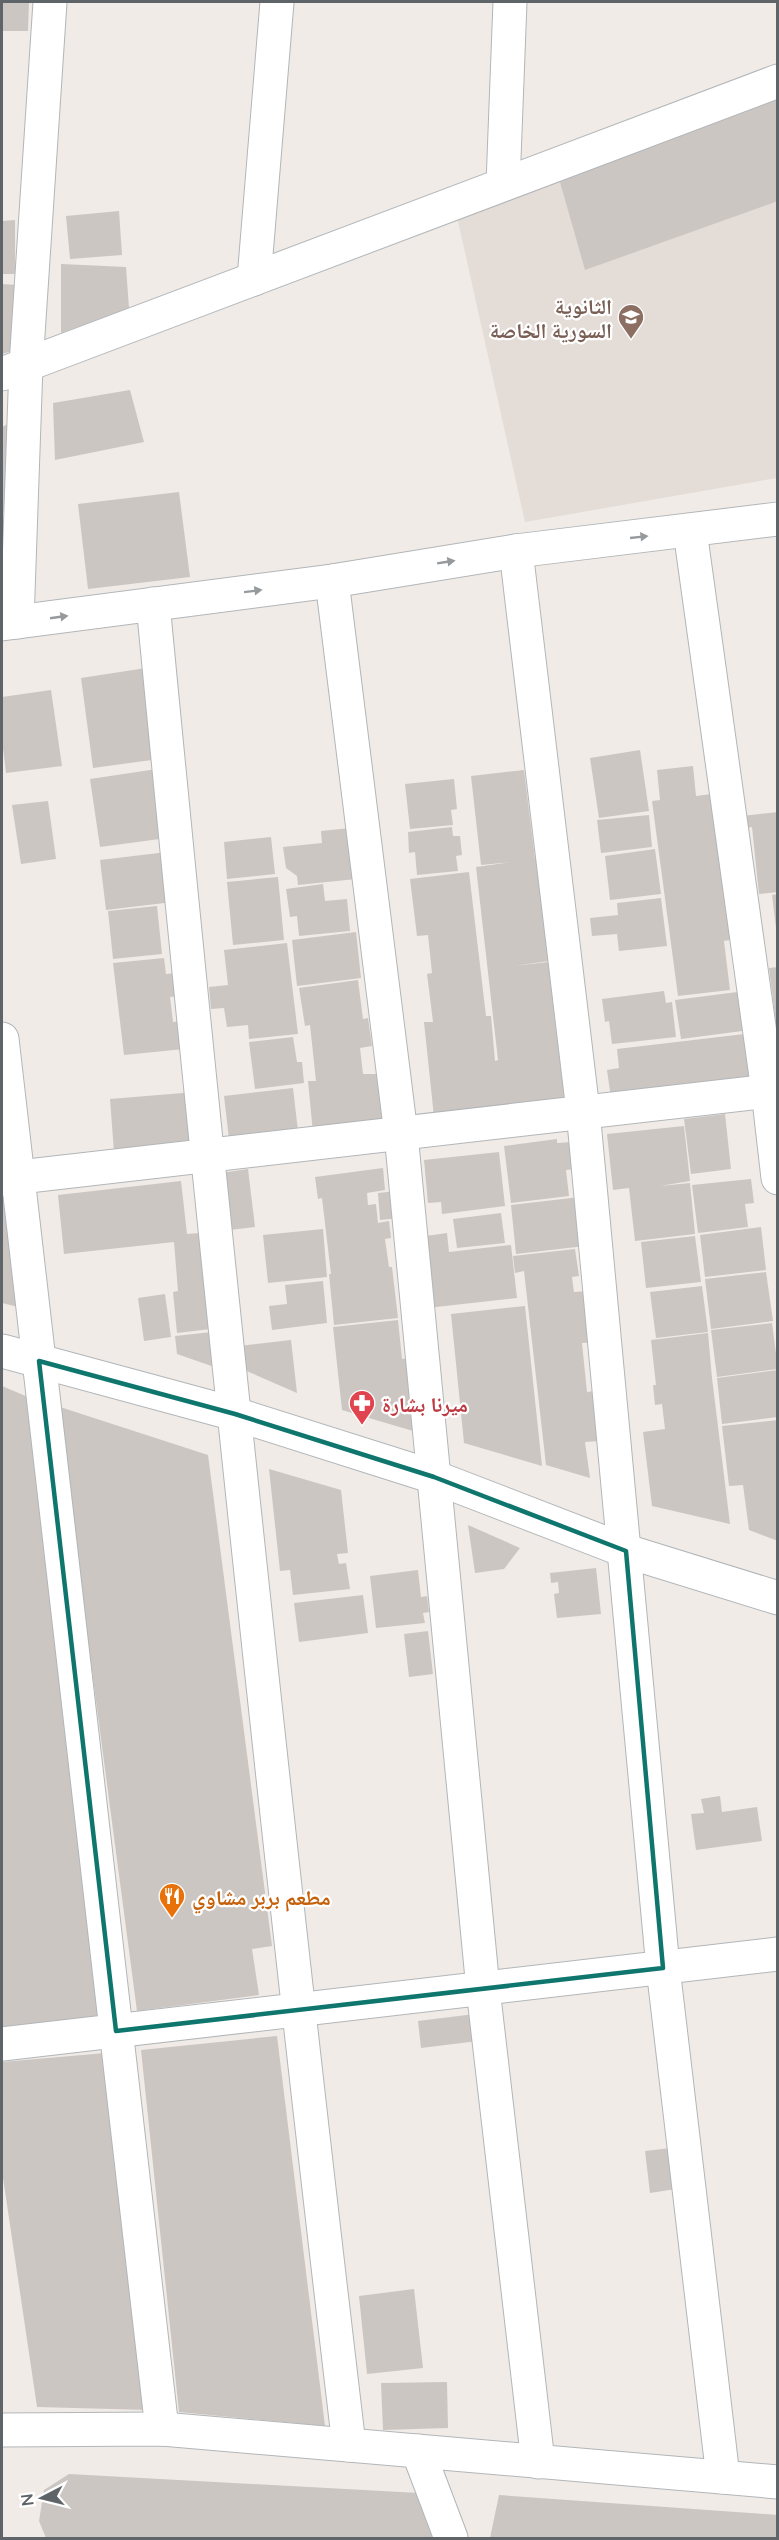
<svg xmlns="http://www.w3.org/2000/svg" width="779" height="2540" font-family="Lato,'Noto Naskh Arabic',sans-serif">
  <rect width="100%" height="100%" fill="#f0ebe6"/>
  <polygon fill="#e3dcd7" points="777,93 777,478 525,522 454,203"/>
  <g fill="#ccc6c3">
    <polygon points="2,2 29,2 28,31 2,31"/>
    <polygon points="778,97 778,201 585,270 560,182"/>
    <polygon points="119,211 122,255 70,259 66,216"/>
    <polygon points="15,220 15,274 2,274 2,221"/>
    <polygon points="61,264 126,267 129,308 61,333"/>
    <polygon points="2,284 18,285 19,349 2,354"/>
    <polygon points="130,390 144,442 55,460 53,403"/>
    <polygon points="12,422 10,510 2,512 2,427"/>
    <polygon points="179,492 190,577 88,589 78,504"/>
    <polygon points="146,668 159,759 93,768 81,678"/>
    <polygon points="51,690 62,766 6,773 2,740 2,697"/>
    <polygon points="640,750 649,811 599,818 590,758"/>
    <polygon points="693,766 696,796 719,793 735,939 724,941 730,990 678,996 652,801 660,800 657,770"/>
    <polygon points="157,769 167,838 100,847 90,779"/>
    <polygon points="524,770 535,859 543,858 556,960 514,966 548,962 565,1103 434,1117 424,1022 433,1022 427,974 432,973 428,935 417,936 410,879 469,872 486,1016 491,1016 495,1061 498,1060 476,867 512,862 481,865 471,776"/>
    <polygon points="454,779 457,809 451,810 453,825 410,829 405,784"/>
    <polygon points="48,801 56,859 21,864 12,805"/>
    <polygon points="778,812 778,892 759,894 752,827 743,829 742,816"/>
    <polygon points="649,815 652,847 601,853 597,820"/>
    <polygon points="452,827 453,836 460,836 462,855 456,856 458,871 417,875 415,852 409,853 408,832"/>
    <polygon points="351,828 356,879 298,885 297,876 286,868 283,847 322,843 321,831"/>
    <polygon points="271,837 275,874 227,879 224,842"/>
    <polygon points="655,849 661,894 610,900 605,856"/>
    <polygon points="167,852 173,902 106,910 100,860"/>
    <polygon points="278,877 284,940 233,945 227,882"/>
    <polygon points="323,884 325,901 347,899 350,931 299,936 297,916 290,917 286,889"/>
    <polygon points="778,894 778,928 776,928 772,895"/>
    <polygon points="661,898 667,946 619,951 617,934 592,936 590,918 618,915 617,903"/>
    <polygon points="157,906 162,954 113,959 108,911"/>
    <polygon points="356,932 361,978 297,986 292,940"/>
    <polygon points="287,943 298,1034 249,1039 248,1025 227,1027 224,1008 211,1009 209,987 228,985 224,950"/>
    <polygon points="164,958 166,974 177,973 180,996 170,997 173,1022 181,1021 184,1049 124,1055 113,963"/>
    <polygon points="778,967 778,1023 776,1023 769,968"/>
    <polygon points="358,980 363,1019 368,1018 372,1046 360,1048 363,1074 378,1074 390,1125 313,1133 308,1081 316,1081 310,1025 305,1026 299,988"/>
    <polygon points="664,991 666,1003 672,1002 676,1037 612,1044 609,1021 605,1022 602,999"/>
    <polygon points="745,991 750,1030 681,1039 675,1000"/>
    <polygon points="753,1033 759,1081 611,1098 607,1070 619,1068 617,1049"/>
    <polygon points="293,1037 297,1062 302,1062 304,1083 255,1089 249,1042"/>
    <polygon points="293,1088 298,1131 229,1139 224,1096"/>
    <polygon points="195,1092 200,1145 114,1152 110,1099"/>
    <polygon points="725,1114 731,1169 691,1174 684,1119"/>
    <polygon points="684,1126 690,1181 660,1186 690,1183 695,1234 635,1241 629,1188 613,1190 607,1134"/>
    <polygon points="557,1139 557,1143 572,1142 575,1169 566,1170 569,1196 511,1203 504,1146"/>
    <polygon points="499,1152 505,1206 442,1214 441,1202 428,1203 424,1160"/>
    <polygon points="383,1168 385,1190 367,1193 368,1205 376,1204 378,1223 389,1221 391,1238 385,1239 389,1267 392,1267 398,1318 334,1325 329,1274 331,1274 322,1198 318,1199 315,1177"/>
    <polygon points="248,1169 255,1227 221,1231 214,1174"/>
    <polygon points="751,1179 754,1203 745,1204 748,1227 698,1233 692,1185"/>
    <polygon points="181,1181 187,1234 201,1233 219,1328 177,1333 173,1292 178,1291 174,1242 64,1254 58,1195"/>
    <polygon points="397,1191 400,1218 380,1220 378,1193"/>
    <polygon points="580,1197 585,1246 516,1254 511,1205"/>
    <polygon points="2,1198 8,1198 22,1308 2,1303"/>
    <polygon points="501,1213 505,1243 457,1248 453,1219"/>
    <polygon points="761,1227 766,1270 705,1277 700,1235"/>
    <polygon points="323,1229 327,1277 268,1283 263,1235"/>
    <polygon points="447,1233 449,1252 511,1245 517,1298 427,1308 419,1237"/>
    <polygon points="695,1236 701,1282 646,1288 641,1242"/>
    <polygon points="575,1249 579,1276 572,1277 574,1292 589,1291 595,1342 582,1343 587,1392 594,1391 600,1441 585,1442 590,1478 546,1465 524,1271 515,1273 513,1256"/>
    <polygon points="766,1272 773,1321 711,1329 705,1279"/>
    <polygon points="323,1281 327,1323 272,1330 269,1306 287,1304 285,1285"/>
    <polygon points="702,1286 708,1332 656,1338 650,1292"/>
    <polygon points="165,1294 171,1337 144,1341 138,1298"/>
    <polygon points="525,1306 542,1466 464,1443 451,1314"/>
    <polygon points="398,1320 402,1359 414,1357 413,1431 342,1410 333,1327"/>
    <polygon points="772,1323 778,1369 717,1377 711,1330"/>
    <polygon points="221,1331 226,1371 177,1354 175,1336"/>
    <polygon points="708,1333 712,1378 730,1524 652,1506 643,1432 665,1429 662,1404 655,1405 653,1385 656,1385 651,1340"/>
    <polygon points="291,1340 297,1393 242,1369 239,1346"/>
    <polygon points="778,1370 778,1417 722,1424 717,1378"/>
    <polygon points="2,1386 28,1397 110,2021 2,2035"/>
    <polygon points="57,1406 208,1455 272,1946 252,1949 259,1995 137,2011"/>
    <polygon points="778,1420 778,1541 749,1530 743,1485 729,1486 722,1426"/>
    <polygon points="269,1469 341,1490 348,1553 337,1554 339,1564 346,1563 350,1589 293,1595 290,1570 280,1571"/>
    <polygon points="468,1525 520,1548 504,1569 475,1573"/>
    <polygon points="596,1568 601,1614 557,1618 554,1594 559,1593 558,1582 551,1583 550,1573"/>
    <polygon points="418,1570 421,1597 427,1596 429,1612 423,1613 425,1623 376,1628 370,1576"/>
    <polygon points="363,1595 368,1633 299,1642 294,1603"/>
    <polygon points="428,1631 433,1674 409,1677 404,1634"/>
    <polygon points="720,1796 722,1812 757,1807 762,1841 696,1850 691,1814 704,1813 701,1799"/>
    <polygon points="483,2013 486,2040 421,2048 418,2021"/>
    <polygon points="277,2036 325,2426 179,2412 141,2050"/>
    <polygon points="105,2053 149,2410 37,2407 2,2171 2,2062"/>
    <polygon points="671,2148 676,2189 650,2193 645,2151"/>
    <polygon points="414,2289 423,2368 367,2374 359,2296"/>
    <polygon points="447,2382 448,2428 383,2430 381,2383"/>
    <polygon points="69,2474 419,2493 433,2538 46,2538 39,2521 44,2490"/>
    <polygon points="499,2495 778,2515 778,2538 490,2538"/>
  </g>
  <g fill="none" stroke-linecap="round" stroke-linejoin="round">
    <g stroke="#b2b6b9" stroke-width="35">
      <g id="street">
        <polyline points="503,184 510,2"/>
        <polyline points="254,279 277,2"/>
        <polyline points="2,374 778,81"/>
        <polyline points="690,531 768,1091 778,1178"/>
        <polyline points="516,551 583,1111 663,1968 723,2477"/>
        <polyline points="332,581 401,1134 483,1989 538,2462"/>
        <path d="M153,604C212,1218 276,1832 349,2445"/>
        <polyline points="17,622 26,365 50,2"/>
        <polyline points="2,624 332,581 516,551 778,519"/>
        <polyline points="2,1039 162,2429"/>
        <polyline points="2,1179 778,1090"/>
        <polyline points="2,1351 235,1414 434,1477 626,1551 778,1598"/>
        <polyline points="2,2044 778,1954"/>
        <polyline points="2,2430 162,2429 778,2482"/>
        <polyline points="418,2451 451,2538"/>
      </g>
    </g>
    <use href="#street" stroke="#fff" stroke-width="33"/>
  </g>
  <defs><path id="oneway-solid" d="M-6-.8H1V-3.2L6.5 0L1 3.2V.8H-6Z" transform="scale(1.5)"/></defs>
  <g fill="#969a9c">
    <use href="#oneway-solid" transform="translate(639 537) rotate(-6)"/>
    <use href="#oneway-solid" transform="translate(446 562) rotate(-9)"/>
    <use href="#oneway-solid" transform="translate(253 591) rotate(-7)"/>
    <use href="#oneway-solid" transform="translate(59 617) rotate(-8)"/>
  </g>
  <path fill="none" stroke="#0f766e" stroke-width="4.5" stroke-linejoin="round" d="M39,1361L235,1414L434,1477L626,1551L663,1968L116,2031Z"/>
  <defs>
    <g id="school-pin" transform="scale(1.35)"><path d="M0 17L-7.5 6A9.5 9.5 0 1 1 7.5 6Z" fill="#8d6e63" stroke="#fff"/><path d="M0-5L7-2L0 1L-7-2ZM-4 1L0 2.5L4 1V4Q0 6-4 4Z" fill="#fff"/></g>
    <g id="pharmacy-pin" transform="scale(1.35)"><path d="M0 17L-7.5 6A9.5 9.5 0 1 1 7.5 6Z" fill="#e0444e" stroke="#fff"/><path d="M-2-6h4v4h4v4h-4v4h-4v-4h-4v-4h4Z" fill="#fff"/></g>
    <g id="restaurant-pin" transform="scale(1.35)"><path d="M0 17L-7.5 6A9.5 9.5 0 1 1 7.5 6Z" fill="#e8710a" stroke="#fff"/><path d="M-5-6h1v4h1v-4h1v4h1v-4h1v5L-1.5 .5V6h-2V.5L-5-1ZM5-6V6H3V1.5H1.5Q1.5-4 5-6Z" fill="#fff"/></g>
  </defs>
  <g fill-rule="evenodd">
    <use href="#school-pin" x="631" y="317"/>
    <use href="#pharmacy-pin" x="362" y="1403"/>
    <use href="#restaurant-pin" x="172" y="1896"/>
  </g>
  <g text-anchor="middle" dominant-baseline="central" stroke-width="4.5" stroke-linejoin="round" paint-order="stroke">
    <g font-size="21" font-weight="bold" fill="#785e54" stroke="#fff" text-anchor="end">
      <text x="612" y="305">الثانوية<tspan x="612" dy="24">السورية الخاصة</tspan></text>
    </g>
    <g font-size="21" font-weight="bold" fill="#be3a42" stroke="#fff" text-anchor="start">
      <text x="382" y="1403">ميرنا بشارة</text>
    </g>
    <g font-size="21" font-weight="bold" fill="#c56008" stroke="#fff" text-anchor="start">
      <text x="192" y="1896">مطعم بربر مشاوي</text>
    </g>
  </g>
  <rect width="779" height="2540" fill="none" stroke="#5e6467" stroke-width="6"/>
  <g transform="translate(42 2498) rotate(263)" stroke="#ffffff" stroke-width="4.5" paint-order="stroke">
  <path d="M0-4.5L10 22L0 15L-10 22Z" fill="#5e6467"/>
  <text y="-9" font-size="16" font-weight="bold" text-anchor="middle" fill="#5e6467">N</text>
  </g>
</svg>
